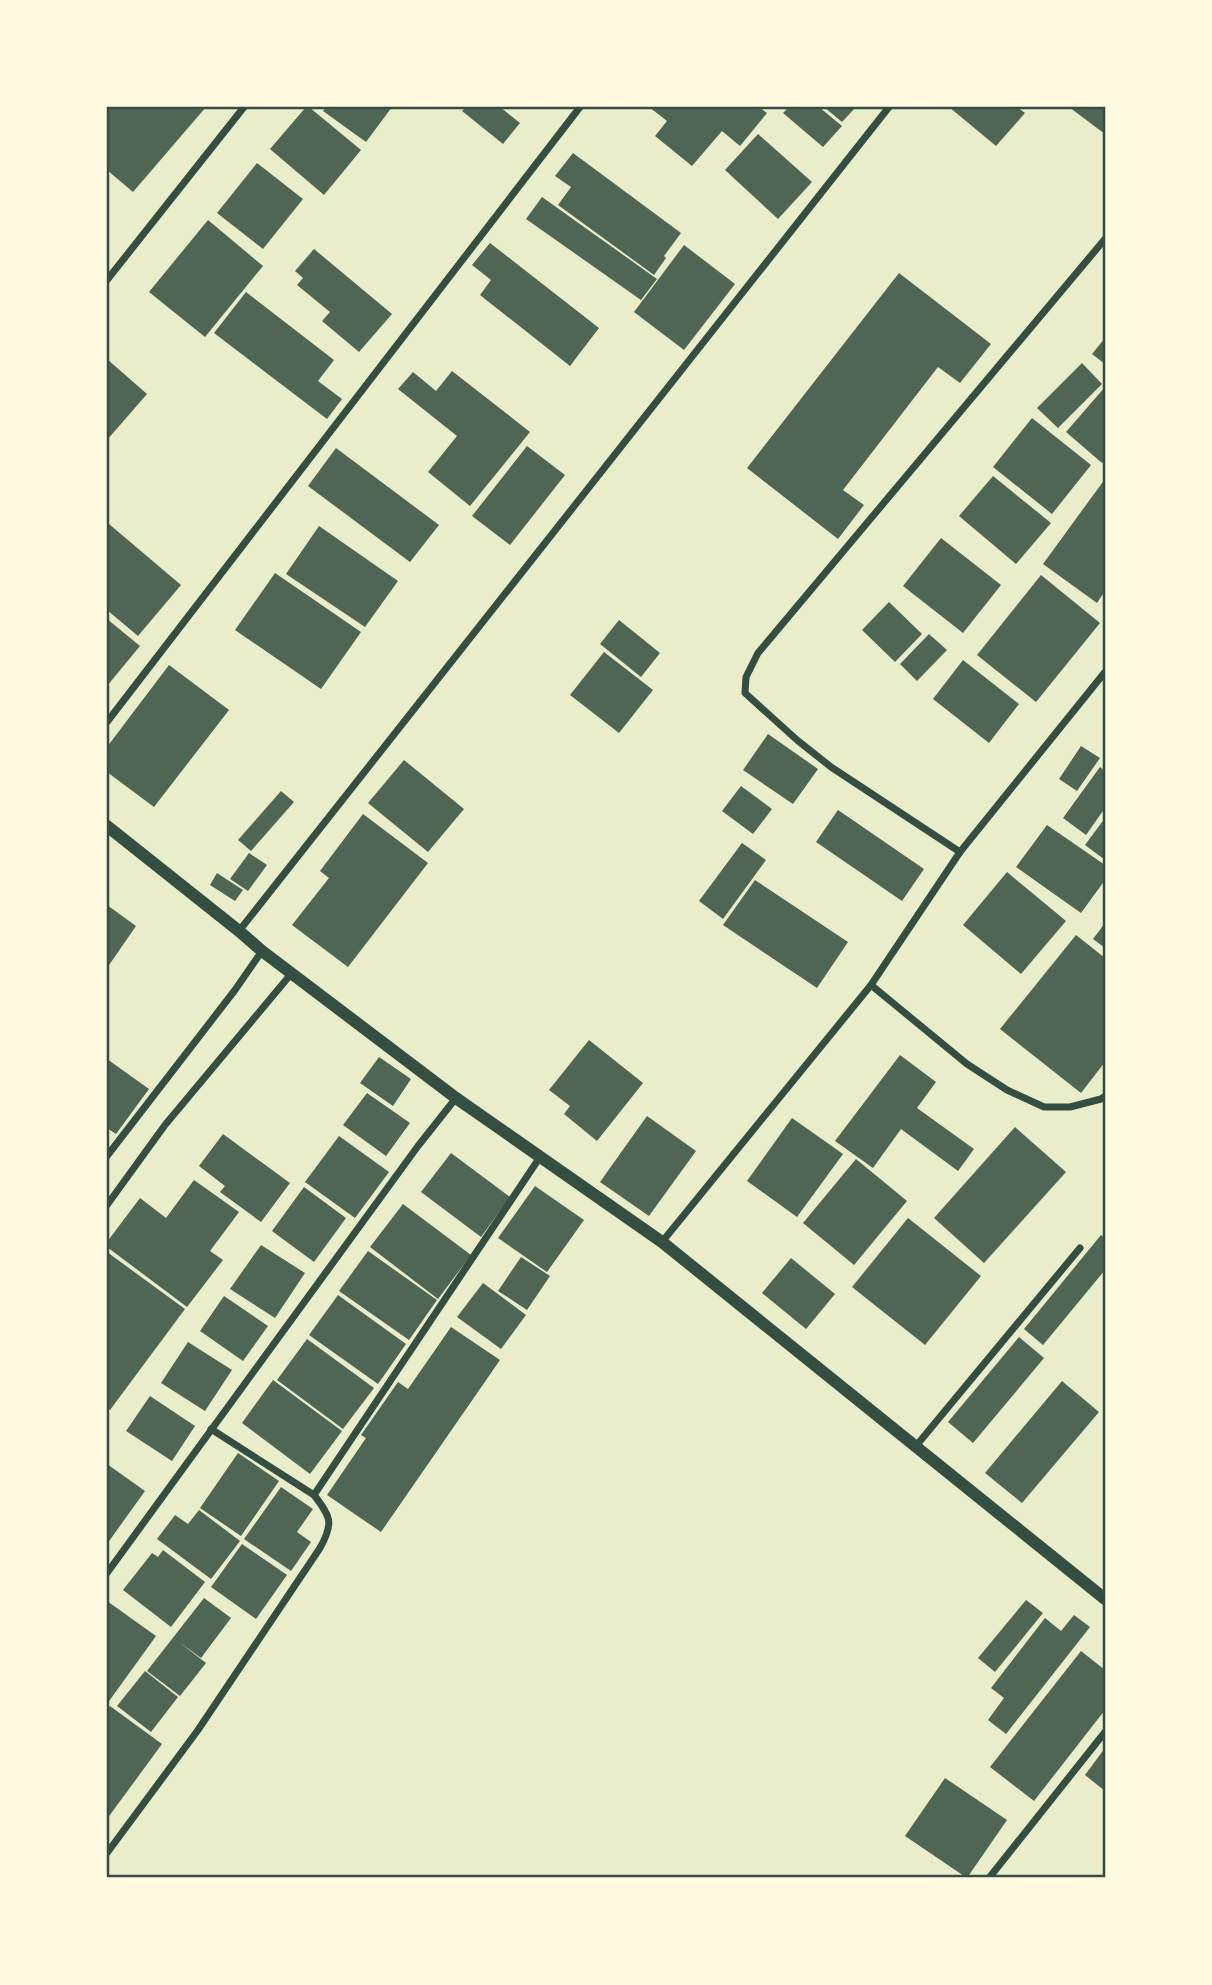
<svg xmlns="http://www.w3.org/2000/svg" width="1212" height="1985" font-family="'Roboto Condensed',sans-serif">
  <rect width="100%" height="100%" fill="#e9edc9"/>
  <g fill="#4f6655">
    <polygon points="107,107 206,107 133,192 107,170"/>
    <polygon points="306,107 309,107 361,150 324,195 270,149"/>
    <polygon points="326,107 392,107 366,142 323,111"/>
    <polygon points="466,107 500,107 520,123 503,144 462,111"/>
    <polygon points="649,107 759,107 767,113 740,146 722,131 692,166 655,136 667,121"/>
    <polygon points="789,107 819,107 842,126 823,147 783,113"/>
    <polygon points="824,107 856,107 842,122"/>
    <polygon points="949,107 1017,107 1025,113 996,146"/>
    <polygon points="1069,107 1105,107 1105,134"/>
    <polygon points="758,134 812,182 778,219 725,170"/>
    <polygon points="573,153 681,233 664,256 666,258 654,275 558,205 571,187 555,176"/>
    <polygon points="257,163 303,199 263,249 217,213"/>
    <polygon points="542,197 657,279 641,300 526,219"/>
    <polygon points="208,220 263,266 205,337 149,292"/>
    <polygon points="490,243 599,328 570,366 480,295 491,280 472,265"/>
    <polygon points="684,245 735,284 684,350 634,312"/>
    <polygon points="314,249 392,314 359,352 322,321 330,312 297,285 303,278 295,271"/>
    <polygon points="899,273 991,344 960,383 938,367 843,490 864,505 838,539 747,468"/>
    <polygon points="246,292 334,360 318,381 342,399 327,419 214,333"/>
    <polygon points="1105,338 1105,364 1092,354"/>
    <polygon points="107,359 147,394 107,440"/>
    <polygon points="1082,363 1102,384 1058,428 1037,408"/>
    <polygon points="452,371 530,432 470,506 428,472 457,436 398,389 413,372 436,391"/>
    <polygon points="1105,387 1105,460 1102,463 1066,432"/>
    <polygon points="1032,418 1091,465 1052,514 993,467"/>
    <polygon points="527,446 565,475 510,545 472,516"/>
    <polygon points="336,448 439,525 410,562 308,486"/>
    <polygon points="993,476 1051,523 1016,564 959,516"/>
    <polygon points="1105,479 1105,591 1097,603 1043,564"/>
    <polygon points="109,524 181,585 138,636 107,610 107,526"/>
    <polygon points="319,526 398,581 365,627 286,574"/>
    <polygon points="941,538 1001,585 963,633 903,586"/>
    <polygon points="275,573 361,632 321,689 235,630"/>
    <polygon points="1041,575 1100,623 1036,702 977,655"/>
    <polygon points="889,602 922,634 895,662 862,630"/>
    <polygon points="107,619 140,646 107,686"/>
    <polygon points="619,620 660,653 641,677 600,644"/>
    <polygon points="929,634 947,650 917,681 900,664"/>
    <polygon points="604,652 653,690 619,733 570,695"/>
    <polygon points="963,660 1019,704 989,743 933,699"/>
    <polygon points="169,665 229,710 154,807 107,772 107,747"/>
    <polygon points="768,734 818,769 793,804 743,770"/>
    <polygon points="1081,746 1100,758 1077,791 1059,779"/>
    <polygon points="404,760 464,809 428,852 368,803"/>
    <polygon points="1100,767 1105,771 1105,808 1086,835 1063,818"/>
    <polygon points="741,786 772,809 753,834 722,811"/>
    <polygon points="281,791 294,802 251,851 238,840"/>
    <polygon points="838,810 924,869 902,901 816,842"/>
    <polygon points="363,814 428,863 348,967 292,925 329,878 320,871"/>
    <polygon points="1105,818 1105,860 1085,845"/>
    <polygon points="1047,825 1105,865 1105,880 1081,913 1016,867"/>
    <polygon points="742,843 766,860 723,919 699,901"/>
    <polygon points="249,853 267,865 248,891 230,879"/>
    <polygon points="1007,872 1066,921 1021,974 963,925"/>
    <polygon points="217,873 243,890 235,901 210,885"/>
    <polygon points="755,880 848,942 817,988 723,925"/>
    <polygon points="107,905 136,926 107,968"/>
    <polygon points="1105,923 1105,948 1093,939"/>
    <polygon points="1076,935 1105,958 1105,1062 1081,1093 1000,1029"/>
    <polygon points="589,1040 643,1083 597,1141 564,1114 570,1106 549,1090"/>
    <polygon points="900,1055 936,1082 917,1108 974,1149 958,1171 901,1129 873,1168 835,1141"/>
    <polygon points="379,1057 411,1079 393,1106 360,1083"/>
    <polygon points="107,1059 149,1089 116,1134 107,1128"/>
    <polygon points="367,1093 410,1123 386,1156 343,1125"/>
    <polygon points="647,1116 696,1151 649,1216 600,1182"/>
    <polygon points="792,1118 843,1154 797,1217 747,1181"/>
    <polygon points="1015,1127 1066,1172 984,1263 934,1218"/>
    <polygon points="223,1134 290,1183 261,1222 220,1192 225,1186 199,1166"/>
    <polygon points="339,1136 389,1172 355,1218 305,1182"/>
    <polygon points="451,1153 510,1197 481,1237 421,1192"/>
    <polygon points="856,1159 907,1201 854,1265 803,1223"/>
    <polygon points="194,1180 239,1212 210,1251 223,1260 187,1307 107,1247 107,1242 140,1198 166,1218"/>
    <polygon points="535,1186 584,1220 547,1272 498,1238"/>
    <polygon points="304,1187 346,1218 314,1262 272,1231"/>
    <polygon points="403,1204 471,1255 438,1299 370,1247"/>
    <polygon points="908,1218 981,1276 925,1345 852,1287"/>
    <polygon points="1101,1235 1105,1238 1105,1270 1043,1345 1024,1329"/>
    <polygon points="261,1245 305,1273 275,1318 230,1289"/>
    <polygon points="368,1251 437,1300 409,1340 339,1291"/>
    <polygon points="107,1252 185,1309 110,1410 107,1408"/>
    <polygon points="521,1257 550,1276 527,1310 498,1291"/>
    <polygon points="791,1258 835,1294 806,1329 762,1293"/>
    <polygon points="483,1283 526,1315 501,1349 457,1317"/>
    <polygon points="338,1295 406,1344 378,1384 309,1335"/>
    <polygon points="224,1296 268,1326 243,1361 200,1331"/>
    <polygon points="451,1327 500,1360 381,1532 327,1495 366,1438 361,1435 398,1382 408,1389"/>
    <polygon points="1019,1337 1044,1358 973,1443 948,1422"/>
    <polygon points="307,1339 374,1388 343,1429 277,1380"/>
    <polygon points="188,1342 232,1370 205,1411 161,1383"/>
    <polygon points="273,1380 342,1431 310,1474 242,1423"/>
    <polygon points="1062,1381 1099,1412 1022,1503 985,1473"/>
    <polygon points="150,1396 195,1426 172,1461 126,1431"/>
    <polygon points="238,1453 279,1481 241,1536 200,1508"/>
    <polygon points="107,1464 145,1491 107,1544"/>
    <polygon points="281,1487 313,1509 297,1532 311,1542 291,1571 244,1539"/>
    <polygon points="199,1510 240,1541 211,1579 157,1539 175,1515 188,1524"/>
    <polygon points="242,1544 287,1575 256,1619 211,1587"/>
    <polygon points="163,1550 205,1582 171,1627 123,1590 152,1553 158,1557"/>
    <polygon points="204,1598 231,1618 201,1658 179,1642 206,1663 180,1696 147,1671"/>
    <polygon points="1026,1600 1043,1613 995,1672 978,1658"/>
    <polygon points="107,1601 156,1636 107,1704"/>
    <polygon points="1074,1615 1090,1627 1006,1734 988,1720 1004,1698 991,1688 1045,1618 1061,1631"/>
    <polygon points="1081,1651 1105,1670 1105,1710 1034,1801 990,1767"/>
    <polygon points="145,1671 178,1697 151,1732 117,1706"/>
    <polygon points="110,1706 162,1744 107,1819 107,1711"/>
    <polygon points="1105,1748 1105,1791 1085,1775"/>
    <polygon points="945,1778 1007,1820 967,1878 905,1836"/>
  </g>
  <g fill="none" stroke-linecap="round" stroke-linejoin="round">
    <g stroke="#344e41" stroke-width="7">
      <polyline points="107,280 244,107"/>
      <polyline points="107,722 580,107"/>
      <polyline points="960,852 1105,672"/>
      <polyline points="239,931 889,107"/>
      <polyline points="871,985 967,1064 1007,1090 1044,1107 1070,1107 1101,1099 1105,1096"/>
      <polyline points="107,1156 235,990 262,951"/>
      <polyline points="107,1205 165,1125 291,974"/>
      <polyline points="662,1242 871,985 960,852 831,767 797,740 745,693 746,677 758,653 1105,239"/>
      <polyline points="916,1446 1080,1248"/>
      <polyline points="314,1495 540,1157"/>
      <polyline points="107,1573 418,1146 456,1098"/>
      <path d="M107,1853L198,1730L320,1548C334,1523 331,1517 314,1495L211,1429"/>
      <polyline points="989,1878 1105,1732"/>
    </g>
    <polyline stroke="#344e41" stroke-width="12" points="107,826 239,931 262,951 456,1098 662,1242 1105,1599"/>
  </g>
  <rect width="1212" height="1985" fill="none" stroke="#fefae0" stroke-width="217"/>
  <rect x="108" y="108" width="996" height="1768" fill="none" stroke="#344e41" stroke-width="2.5"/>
</svg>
